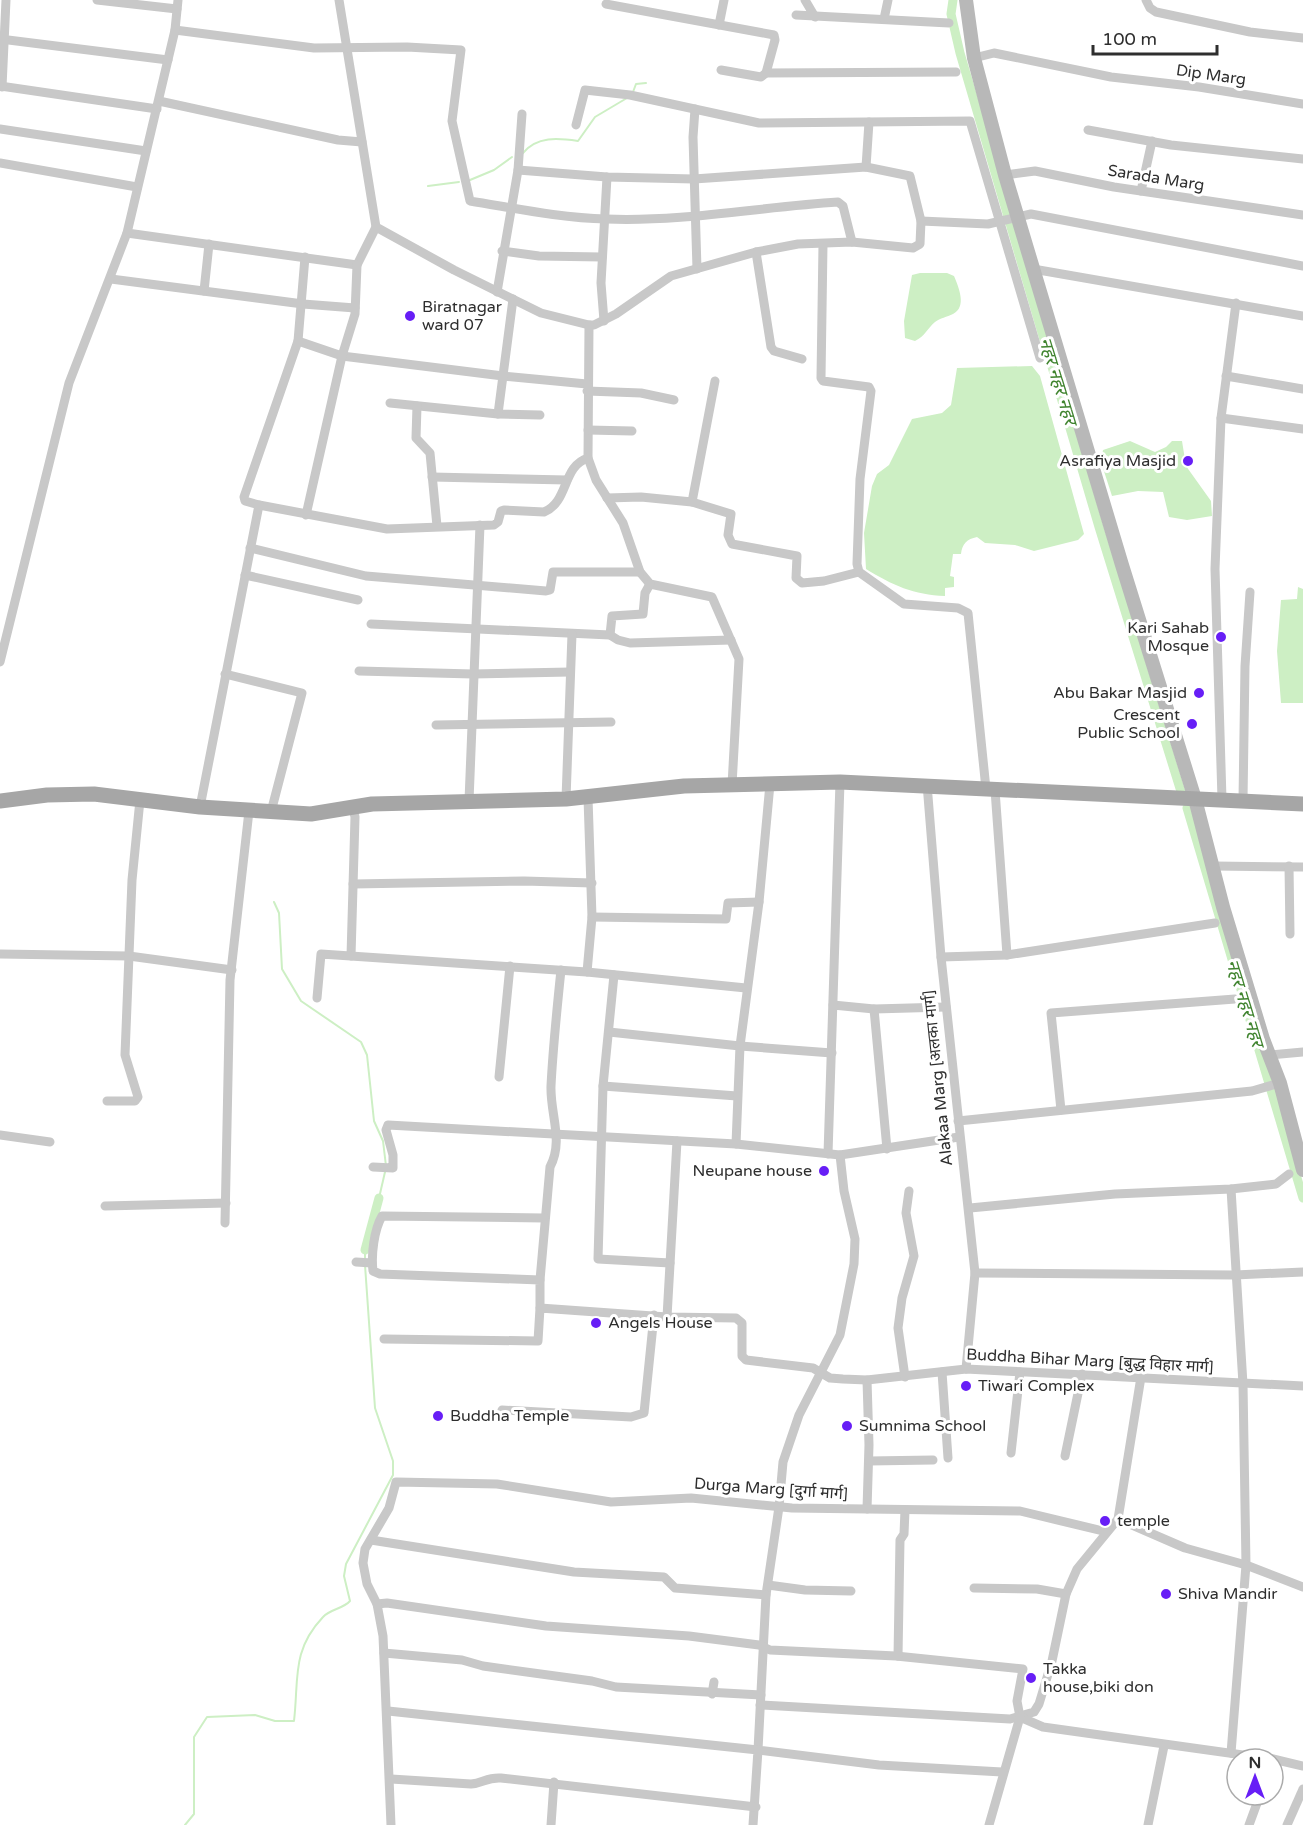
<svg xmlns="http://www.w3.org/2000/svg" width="1303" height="1825" font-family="'Varela Round','Noto Sans Devanagari',sans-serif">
  <rect width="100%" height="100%" fill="#fff"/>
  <g fill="#cdefc4">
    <path d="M920,273H947L954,276C959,288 967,307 953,314C947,317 940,318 935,322C927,329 925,336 915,341L905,338L904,321L912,275Z"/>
    <path d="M1032,366L1040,376L1084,534L1078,540L1034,551L1015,545L985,543L977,537C967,539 962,544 961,554H953L950,576L954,577V587L945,588V596C914,595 892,585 866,569L864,533L872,486L877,474L889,465L912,419L942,413L951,405L957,368Z"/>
    <polygon points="1130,441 1155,452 1166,447 1172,441 1182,441 1186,466 1211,501 1212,516 1187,520 1169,517 1163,492 1138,491 1112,496 1101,462 1103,450"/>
    <polygon points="1298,587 1303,589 1303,703 1281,703 1277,651 1281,600 1297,599"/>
  </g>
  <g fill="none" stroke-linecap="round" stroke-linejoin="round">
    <g stroke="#cdefc4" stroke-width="2">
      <polyline points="633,92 636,84 646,83"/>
      <path d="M523,153C537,136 558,138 578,141L595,117L627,98"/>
      <polyline points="470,180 494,170 512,157"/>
      <polyline points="428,186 459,182"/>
      <polyline points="274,902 279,913 282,969 301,1001 361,1042 367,1055 374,1121 383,1141 386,1166"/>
      <polyline points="379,1198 385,1172"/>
      <polyline points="365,1250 365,1259"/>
      <path d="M185,1825L194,1814V1737L207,1717L255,1715L275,1721H294C299,1679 291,1651 323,1617C330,1609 343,1609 350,1601L344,1576L346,1564L393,1475V1461L375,1408L365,1265"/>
    </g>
    <g stroke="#cdefc4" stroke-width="9">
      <polyline points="953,0 951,14 960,53 1099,527 1182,795"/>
      <polyline points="1187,808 1303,1198"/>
      <polyline points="365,1250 379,1198"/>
    </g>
    <g stroke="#c8c8c8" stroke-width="9">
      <polyline points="97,0 177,9"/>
      <polyline points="339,0 376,227 454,270 541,313 589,325 594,325 616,314 671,276 756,252 798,244 852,242 913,248 920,244 921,221 988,224 1031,214 1303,266"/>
      <polyline points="805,0 815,17"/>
      <polyline points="1146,0 1150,8 1156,12 1250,32 1303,38"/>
      <polyline points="606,4 774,35 775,40 766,73"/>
      <polyline points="796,15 949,23"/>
      <polyline points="884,19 888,0"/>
      <polyline points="719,25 724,0"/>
      <path d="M175,30L314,48L407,47L461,50L452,121L470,201C514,208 561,218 606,219C684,222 760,207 838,202L843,206L852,242"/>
      <polyline points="0,39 168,60"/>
      <polyline points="974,58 994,53 1111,77 1199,87 1303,104"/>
      <polyline points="721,70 761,77 766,73 956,72"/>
      <polyline points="0,86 157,109"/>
      <polyline points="2,87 6,0"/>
      <polyline points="159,101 338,140 362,142"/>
      <polyline points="695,109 693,137 697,269"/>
      <polyline points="576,125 585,90 630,95 759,123 970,121 1040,358"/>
      <polyline points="0,129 146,151"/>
      <polyline points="1088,130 1171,145 1303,159"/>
      <polyline points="0,163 137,187"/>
      <polyline points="866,167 869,122"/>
      <polyline points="518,170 607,177 694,179 866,167 910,176 921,221"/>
      <polyline points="1005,175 1035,171 1114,187 1303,215"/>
      <polyline points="1141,191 1152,141"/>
      <polyline points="127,233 357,265 376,227"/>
      <polyline points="823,244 821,378 823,381 869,387 871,391 860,479 857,564 859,572 904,604 958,608 968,613 986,789"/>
      <polyline points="502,251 539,256 602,257"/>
      <polyline points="756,252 771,347 774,351 802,359"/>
      <polyline points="1033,269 1303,316"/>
      <polyline points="111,279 303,304 355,308"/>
      <polyline points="204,291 209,244"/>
      <polyline points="497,292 518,170 522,114"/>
      <polyline points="604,321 601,283 607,177"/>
      <polyline points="589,325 588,458 596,480 623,523 640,572 650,584 712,597 739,659 732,785"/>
      <polyline points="298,341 342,356 503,376 587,384"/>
      <polyline points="1226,376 1303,389"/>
      <polyline points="587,391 641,393 674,400"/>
      <polyline points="390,403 498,414 540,415"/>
      <polyline points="417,406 416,438 430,453 437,526"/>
      <polyline points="498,414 513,299"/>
      <polyline points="1221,418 1303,429"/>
      <polyline points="588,430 632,431"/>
      <polyline points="432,477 567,480"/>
      <polyline points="607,498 641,497 692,502 715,381"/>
      <polyline points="692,502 731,514 728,535 732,544 797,556 796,578 802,583 824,581 859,572"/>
      <path d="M259,505L387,529L494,525L498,522L501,511L504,510L544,512C569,502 562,466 588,458"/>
      <polyline points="306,515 342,356 355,314 357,265"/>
      <polyline points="250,548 366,576 546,591 550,590 553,572 640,572"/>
      <polyline points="245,575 358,600"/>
      <polyline points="371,624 610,635 618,640 630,643 731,640"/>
      <polyline points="610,635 612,616 643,614 645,593 650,584"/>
      <polyline points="0,662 69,383 127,233 175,30 178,0"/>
      <polyline points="359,671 473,674 570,672"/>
      <polyline points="225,674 302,693 271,812"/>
      <polyline points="436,725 611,722"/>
      <polyline points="927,784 941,957 975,1273 966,1369"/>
      <polyline points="995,790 1007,955"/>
      <polyline points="588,798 592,917 587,972 746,988"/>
      <polyline points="566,799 572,634"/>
      <polyline points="1222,799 1215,569 1221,418 1236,303"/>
      <polyline points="1243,800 1245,666 1250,592"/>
      <polyline points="469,801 480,525"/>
      <polyline points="200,807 259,505 245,501 244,497 298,341 305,257"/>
      <polyline points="1214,866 1303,867"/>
      <polyline points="1289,866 1290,934"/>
      <polyline points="353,884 524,881 592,883"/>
      <polyline points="592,917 726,919 728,903 759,902"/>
      <polyline points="0,954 129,956 232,970"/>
      <polyline points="351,956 355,817 353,808"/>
      <polyline points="941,957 1007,955 1215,923"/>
      <polyline points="614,975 603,1086 598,1259 670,1263"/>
      <polyline points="317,998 321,954 587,972"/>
      <polyline points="833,1005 874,1009 946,1007"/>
      <polyline points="874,1009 887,1149"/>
      <polyline points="609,1032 740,1046 832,1053"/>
      <polyline points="1269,1055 1303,1052"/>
      <polyline points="499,1077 510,966"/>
      <polyline points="603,1086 737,1096"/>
      <polyline points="107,1101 135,1101 138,1097 125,1055 132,880 140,800"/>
      <polyline points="1061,1110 1051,1013 1235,999"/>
      <polyline points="958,1121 1252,1091 1280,1083"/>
      <polyline points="0,1135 50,1142"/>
      <polyline points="736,1144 740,1046 759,902 770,784"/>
      <polyline points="828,1154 840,782"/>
      <polyline points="840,1155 844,1191 855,1239 854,1264 840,1335 799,1415 783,1462 779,1507 766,1595 758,1750 879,1765 1002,1772"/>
      <polyline points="373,1167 393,1168 393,1155 386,1130 388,1125 736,1144 840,1155 959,1137"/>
      <polyline points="1231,1189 1243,1384 1246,1565 1231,1753"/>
      <polyline points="105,1206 226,1203"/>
      <polyline points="970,1208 1115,1194 1231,1189 1276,1184 1289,1174"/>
      <polyline points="225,1223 230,980 249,811"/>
      <polyline points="356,1262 372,1263"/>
      <polyline points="975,1273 1235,1275 1303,1272"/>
      <path d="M540,1280L550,1167C564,1141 550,1114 551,1086C553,1047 557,1008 561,970"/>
      <path d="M540,1308V1280L380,1274L373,1271C371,1255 374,1230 382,1216L544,1218"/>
      <polyline points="667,1317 677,1141"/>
      <polyline points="384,1339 538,1341 540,1308 667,1317 736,1318 742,1323 742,1356 746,1360 813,1368 830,1378 843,1379 867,1380 966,1369 1303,1386"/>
      <polyline points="942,1372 948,1458"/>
      <polyline points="905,1377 898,1328 902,1298 914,1256 906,1213 909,1191"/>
      <polyline points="867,1380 869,1445 867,1509"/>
      <polyline points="502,1410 631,1417 644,1413 654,1315"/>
      <polyline points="1011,1453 1020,1372"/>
      <polyline points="1065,1456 1082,1374"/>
      <polyline points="869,1461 933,1460"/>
      <polyline points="1118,1519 1185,1548 1246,1565 1303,1587"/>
      <polyline points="371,1540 574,1572 664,1577 675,1588 766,1595"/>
      <polyline points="768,1585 805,1590 851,1591"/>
      <polyline points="974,1588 1037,1589 1066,1594"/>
      <polyline points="377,1604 387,1603 546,1626 689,1636 759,1645 770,1650 896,1656 1023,1669 1017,1701 1020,1717"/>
      <polyline points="384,1653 462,1660 483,1666 592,1681 616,1687 761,1695"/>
      <polyline points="898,1656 900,1540 904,1534 905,1510"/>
      <polyline points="712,1694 714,1682"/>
      <polyline points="760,1705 1010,1719 1034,1712 1039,1704 1052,1661 1066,1594 1077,1569 1118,1519 1141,1377"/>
      <polyline points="388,1711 758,1750 753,1825"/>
      <polyline points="1020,1717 1043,1727 1272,1759"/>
      <polyline points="1273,1759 1303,1766"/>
      <path d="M391,1779L471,1784C483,1783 487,1777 501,1778L756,1807"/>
      <polyline points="391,1825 383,1636 377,1604 367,1584 363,1563 365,1549 389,1508 396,1482 497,1484 611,1502 691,1498 792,1508 1020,1511 1107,1532"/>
      <polyline points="551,1825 554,1782"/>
      <polyline points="989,1825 1020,1717"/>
      <polyline points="1148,1825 1164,1746"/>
      <polyline points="1249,1825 1260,1795"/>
      <polyline points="1287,1825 1303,1789"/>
    </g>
    <polyline stroke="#b8b8b8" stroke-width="14" points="966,0 974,58 1005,175 1122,565 1195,799 1223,907 1263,1039 1280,1083 1303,1170"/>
    <polyline stroke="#a6a6a6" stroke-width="15" points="0,801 47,795 94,794 200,807 311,814 372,804 566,799 684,786 840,782 1303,804"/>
  </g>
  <g fill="#671ef6" stroke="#fff" stroke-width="2">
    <circle cx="410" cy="316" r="6"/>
    <circle cx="1188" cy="461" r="6"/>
    <circle cx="1221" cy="637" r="6"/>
    <circle cx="1199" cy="693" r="6"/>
    <circle cx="1192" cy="724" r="6"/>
    <circle cx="824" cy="1171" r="6"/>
    <circle cx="596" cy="1323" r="6"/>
    <circle cx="966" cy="1386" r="6"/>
    <circle cx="438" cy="1416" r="6"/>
    <circle cx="847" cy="1426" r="6"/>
    <circle cx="1105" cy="1521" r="6"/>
    <circle cx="1166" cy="1594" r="6"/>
    <circle cx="1031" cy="1678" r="6"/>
  </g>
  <g text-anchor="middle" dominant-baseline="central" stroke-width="6" stroke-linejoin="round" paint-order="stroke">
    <g font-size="16" fill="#2e2e2e" stroke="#fff">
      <text transform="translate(1211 75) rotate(8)">Dip Marg</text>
      <text transform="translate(1156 178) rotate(9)">Sarada Marg</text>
      <text transform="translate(938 1078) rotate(-96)">Alakaa Marg [अलका मार्ग]</text>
      <text transform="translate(1090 1361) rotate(3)">Buddha Bihar Marg [बुद्ध विहार मार्ग]</text>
      <text transform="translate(771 1489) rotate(4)">Durga Marg [दुर्गा मार्ग]</text>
    </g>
    <g font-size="16" fill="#2e2e2e" stroke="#fff" text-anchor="start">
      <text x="422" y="307">Biratnagar<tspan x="422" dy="18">ward 07</tspan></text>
      <text x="1176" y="461" text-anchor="end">Asrafiya Masjid</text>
      <text x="1209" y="628" text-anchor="end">Kari Sahab<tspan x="1209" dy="18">Mosque</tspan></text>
      <text x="1187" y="693" text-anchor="end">Abu Bakar Masjid</text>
      <text x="1180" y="715" text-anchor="end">Crescent<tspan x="1180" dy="18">Public School</tspan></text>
      <text x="812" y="1171" text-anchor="end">Neupane house</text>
      <text x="608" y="1323">Angels House</text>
      <text x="978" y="1386">Tiwari Complex</text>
      <text x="450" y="1416">Buddha Temple</text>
      <text x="859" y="1426">Sumnima School</text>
      <text x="1117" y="1521">temple</text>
      <text x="1178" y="1594">Shiva Mandir</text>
      <text x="1043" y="1669">Takka<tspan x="1043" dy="18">house,biki don</tspan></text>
    </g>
    <g font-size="18" font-style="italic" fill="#40842f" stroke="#fff">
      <text transform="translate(1058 381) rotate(73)">नहर नहर नहर</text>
      <text transform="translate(1245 1003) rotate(73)">नहर नहर नहर</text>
    </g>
  </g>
  <g transform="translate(1255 1777)"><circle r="28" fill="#ffffff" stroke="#ababab" stroke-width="1.5"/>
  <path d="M0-4.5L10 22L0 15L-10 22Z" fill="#671ef6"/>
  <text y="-9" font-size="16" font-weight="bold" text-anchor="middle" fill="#2e2e2e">N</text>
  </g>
  <path d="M1093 45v9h124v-9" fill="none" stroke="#2e2e2e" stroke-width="3"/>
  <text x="1102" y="45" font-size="18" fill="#2e2e2e" stroke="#ffffff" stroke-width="4.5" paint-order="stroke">100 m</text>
</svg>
